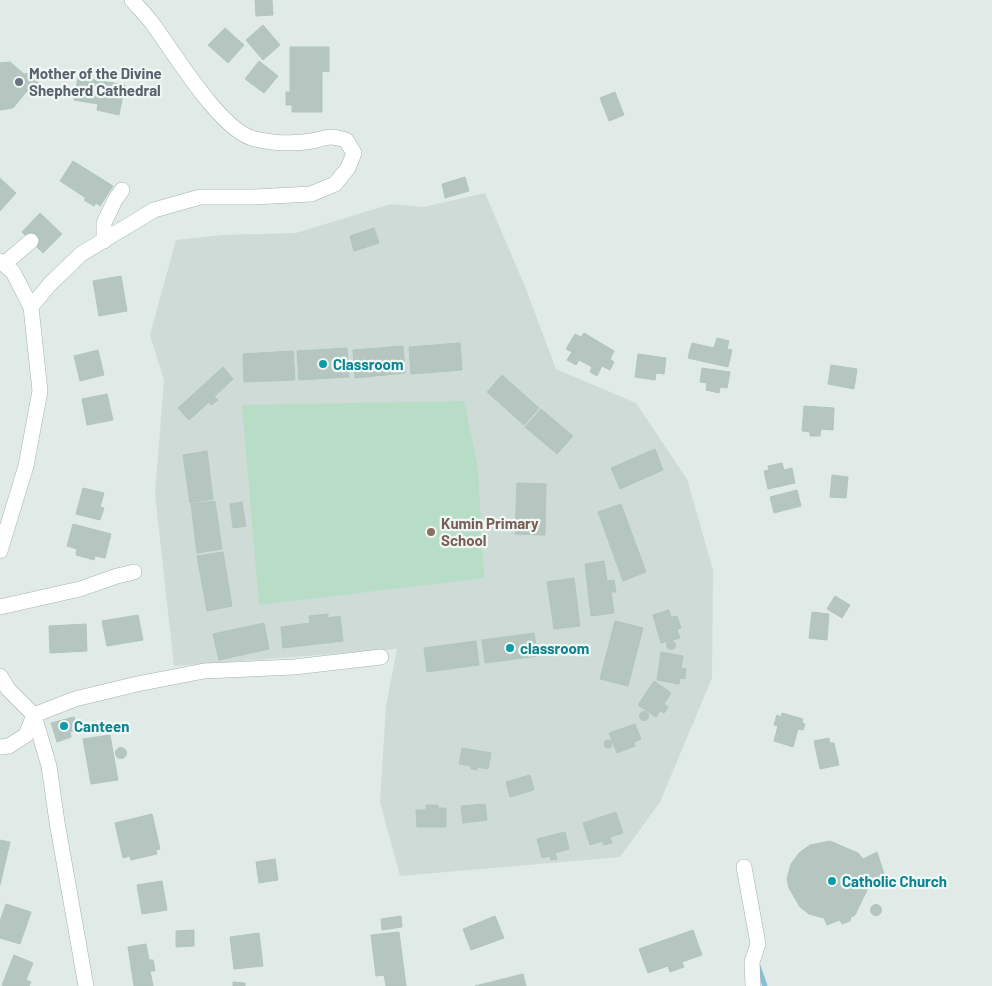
<svg xmlns="http://www.w3.org/2000/svg" width="992" height="986" font-family="Barlow,sans-serif">
  <rect width="100%" height="100%" fill="#e0ebe7"/>
  <polygon fill="#cedbd6" points="485,193 526,289 556,369 636,403 687,479 713,570 712,678 660,802 620,857 400,876 380,802 386,706 397,649 174,666 155,494 164,380 150,335 176,240 223,235 296,233 391,204 424,207"/>
  <polygon fill="#b8ddc6" points="464,401 478,468 484,578 259,605 242,405"/>
  <g fill="none" stroke-linecap="round" stroke-linejoin="round">
    <polyline stroke="#86bed2" stroke-width="5" points="758,966 765,986"/>
  </g>
  <g fill="#b5c6c0" stroke="#b2c5bf">
    <polygon points="255,0 272,0 273,15 256,16"/>
    <polygon points="263,25 280,45 263,60 246,40"/>
    <polygon points="225,28 244,45 228,63 208,45"/>
    <polygon points="290,47 329,47 329,72 322,71 322,112 292,112 292,105 286,105 286,92 290,92"/>
    <polygon points="259,61 278,76 264,93 245,79"/>
    <polygon points="10,62 24,74 37,72 38,90 27,91 13,108 0,110 0,63"/>
    <polygon points="78,77 125,85 119,115 97,110 98,104 74,100"/>
    <polygon points="615,92 624,115 609,121 600,98"/>
    <polygon points="73,161 113,186 100,206 96,203 94,206 84,200 86,198 60,181"/>
    <polygon points="465,177 469,191 445,198 442,184"/>
    <polygon points="0,178 16,193 0,211"/>
    <polygon points="40,213 62,234 43,253 22,232"/>
    <polygon points="374,228 379,243 354,251 350,236"/>
    <polygon points="121,276 127,311 99,316 93,281"/>
    <polygon points="584,333 614,351 610,359 614,362 610,370 602,366 597,376 590,372 592,367 579,360 576,365 567,360 572,352 566,349 575,334 581,337"/>
    <polygon points="717,338 729,341 727,349 732,350 728,367 688,358 692,343 714,348"/>
    <polygon points="460,343 462,370 411,374 409,347"/>
    <polygon points="403,346 405,373 355,378 353,350"/>
    <polygon points="347,348 349,377 299,380 297,351"/>
    <polygon points="98,350 104,375 80,381 74,356"/>
    <polygon points="293,351 295,380 244,382 243,354"/>
    <polygon points="638,354 666,358 664,374 656,373 655,380 635,377"/>
    <polygon points="831,365 857,369 854,389 828,384"/>
    <polygon points="223,367 233,379 214,397 218,400 211,405 209,402 189,420 178,408"/>
    <polygon points="702,368 730,372 727,388 720,387 719,393 706,390 707,383 700,382"/>
    <polygon points="502,375 539,408 524,425 487,392"/>
    <polygon points="107,394 113,420 87,425 82,399"/>
    <polygon points="804,406 834,408 833,430 821,429 820,436 810,436 810,432 802,431"/>
    <polygon points="541,409 573,436 557,454 525,427"/>
    <polygon points="655,449 663,470 620,489 611,468"/>
    <polygon points="207,451 213,499 190,503 183,455"/>
    <polygon points="782,463 784,470 792,468 795,483 768,489 764,471 769,470 768,466"/>
    <polygon points="832,475 848,477 846,498 830,497"/>
    <polygon points="517,483 546,484 545,535 515,534"/>
    <polygon points="83,488 104,493 100,507 104,508 100,520 76,514"/>
    <polygon points="797,490 801,506 774,513 770,497"/>
    <polygon points="215,501 222,549 197,553 191,504"/>
    <polygon points="242,502 246,526 233,528 230,504"/>
    <polygon points="621,504 646,572 623,581 598,512"/>
    <polygon points="73,524 111,534 105,558 95,556 94,560 76,555 77,549 67,546"/>
    <polygon points="223,552 232,606 207,611 197,556"/>
    <polygon points="604,561 607,581 614,580 616,592 611,592 614,613 591,616 585,564"/>
    <polygon points="574,578 580,626 554,629 547,582"/>
    <polygon points="835,596 850,605 842,618 827,609"/>
    <polygon points="669,610 671,617 677,616 681,628 677,629 680,638 661,643 653,615"/>
    <polygon points="812,612 829,614 827,640 809,638"/>
    <polygon points="328,614 328,618 340,616 343,641 283,648 281,627 310,623 309,616"/>
    <polygon points="138,615 143,640 107,646 102,621"/>
    <polygon points="615,621 643,628 628,686 600,679"/>
    <polygon points="264,623 269,649 219,660 213,634"/>
    <polygon points="86,624 87,651 50,653 49,626"/>
    <polygon points="534,633 538,656 485,663 482,640"/>
    <circle cx="671" cy="645" r="4.5"/>
    <polygon points="476,641 479,665 427,672 424,648"/>
    <polygon points="661,652 683,656 681,668 686,669 685,679 680,678 679,684 657,680"/>
    <polygon points="654,681 671,693 664,704 668,707 664,713 660,711 656,717 638,705"/>
    <circle cx="644" cy="716" r="4.5"/>
    <polygon points="782,713 803,719 802,723 805,724 803,730 798,729 793,747 774,741 778,726 774,725 777,715 781,717"/>
    <polygon points="74,717 78,729 70,732 71,737 57,742 51,723"/>
    <polygon points="635,724 641,739 634,742 635,746 617,753 609,733"/>
    <polygon points="110,735 118,780 91,784 83,739"/>
    <polygon points="829,738 830,743 834,743 839,765 820,769 814,741"/>
    <circle cx="608" cy="744" r="4"/>
    <circle cx="121" cy="753" r="5.5"/>
    <polygon points="462,748 491,753 488,769 477,767 477,770 471,769 471,766 459,764"/>
    <polygon points="530,775 534,790 510,797 506,782"/>
    <polygon points="485,804 487,820 463,823 461,806"/>
    <polygon points="426,805 438,805 438,808 446,808 446,827 417,827 416,810 426,810"/>
    <polygon points="616,812 623,833 610,837 612,843 604,845 602,841 590,845 583,823"/>
    <polygon points="152,814 160,849 156,850 157,854 131,860 130,856 123,858 115,823"/>
    <polygon points="565,832 569,849 555,853 557,859 551,860 550,856 542,858 537,839"/>
    <polygon points="0,840 10,842 0,885"/>
    <polygon points="830,841 858,853 863,859 877,852 885,877 870,884 855,915 851,917 850,921 842,924 840,920 827,925 824,918 809,914 800,907 789,888 787,879 791,864 799,853 810,845"/>
    <polygon points="275,859 278,880 259,883 256,862"/>
    <polygon points="162,881 167,910 142,914 137,885"/>
    <polygon points="6,904 31,912 20,944 0,938 0,921"/>
    <circle cx="876" cy="910" r="5.5"/>
    <polygon points="401,916 402,927 382,930 381,919"/>
    <polygon points="495,916 504,938 471,950 463,929"/>
    <polygon points="194,930 194,946 176,947 176,931"/>
    <polygon points="693,930 702,955 682,962 684,967 670,972 668,966 648,973 639,949"/>
    <polygon points="399,932 406,986 386,986 384,975 376,976 371,935"/>
    <polygon points="259,933 263,966 234,969 230,937"/>
    <polygon points="146,944 149,960 153,960 155,971 150,971 153,986 134,986 128,947"/>
    <polygon points="14,955 33,963 26,980 31,982 29,986 5,986 2,985"/>
    <polygon points="523,974 526,986 475,986"/>
    <polygon points="233,982 245,983 245,986 233,986"/>
  </g>
  <g fill="none" stroke-linecap="round" stroke-linejoin="round">
    <g stroke="#a3b3af" stroke-width="16">
      <g id="minor">
        <polyline points="104,241 104,223 115,200 122,190"/>
        <polyline points="0,261 13,272 31,307"/>
        <polyline points="4,264 31,241"/>
        <path d="M0,551L26,466L40,391L31,307L50,284L81,254L154,210L200,197H255L311,194L335,184L348,168L354,153L346,140C341,139 336,137 331,137C325,137 318,140 312,141C294,144 273,143 255,139C220,131 174,52 152,23C146,15 139,8 132,0"/>
        <polyline points="0,607 80,589 117,576 134,572"/>
        <polyline points="0,676 8,689 34,715 49,766 57,822 86,986"/>
        <polyline points="0,747 9,746 26,735 34,715 75,699 137,684 204,671 294,667 381,657"/>
        <polyline points="744,867 758,944 752,962 753,986"/>
      </g>
    </g>
    <use href="#minor" stroke="#fff" stroke-width="15"/>
  </g>
  <circle fill="#6b7280" stroke="#f0f8f5" stroke-width="2" cx="19" cy="82" r="5"/>
  <g fill="#0f9aa8" stroke="#f0f8f5" stroke-width="2">
    <circle cx="323" cy="364" r="5"/>
    <circle cx="510" cy="648" r="5"/>
    <circle cx="64" cy="726" r="5"/>
    <circle cx="832" cy="881" r="5"/>
  </g>
  <circle fill="#8d6e63" stroke="#f0f8f5" stroke-width="2" cx="431" cy="532" r="5"/>
  <g text-anchor="middle" dominant-baseline="central" stroke-width="4.5" stroke-linejoin="round" paint-order="stroke">
    <g font-size="15" font-weight="bold" fill="#5b616d" stroke="#f0f8f5" text-anchor="start">
      <text x="29" y="73">Mother of the Divine<tspan x="29" dy="17">Shepherd Cathedral</tspan></text>
    </g>
    <g font-size="15" font-weight="bold" fill="#0d838f" stroke="#f0f8f5" text-anchor="start">
      <text x="333" y="364">Classroom</text>
      <text x="520" y="648">classroom</text>
      <text x="74" y="726">Canteen</text>
      <text x="842" y="881">Catholic Church</text>
    </g>
    <g font-size="15" font-weight="bold" fill="#785e54" stroke="#f0f8f5" text-anchor="start">
      <text x="441" y="523">Kumin Primary<tspan x="441" dy="17">School</tspan></text>
    </g>
  </g>
</svg>
